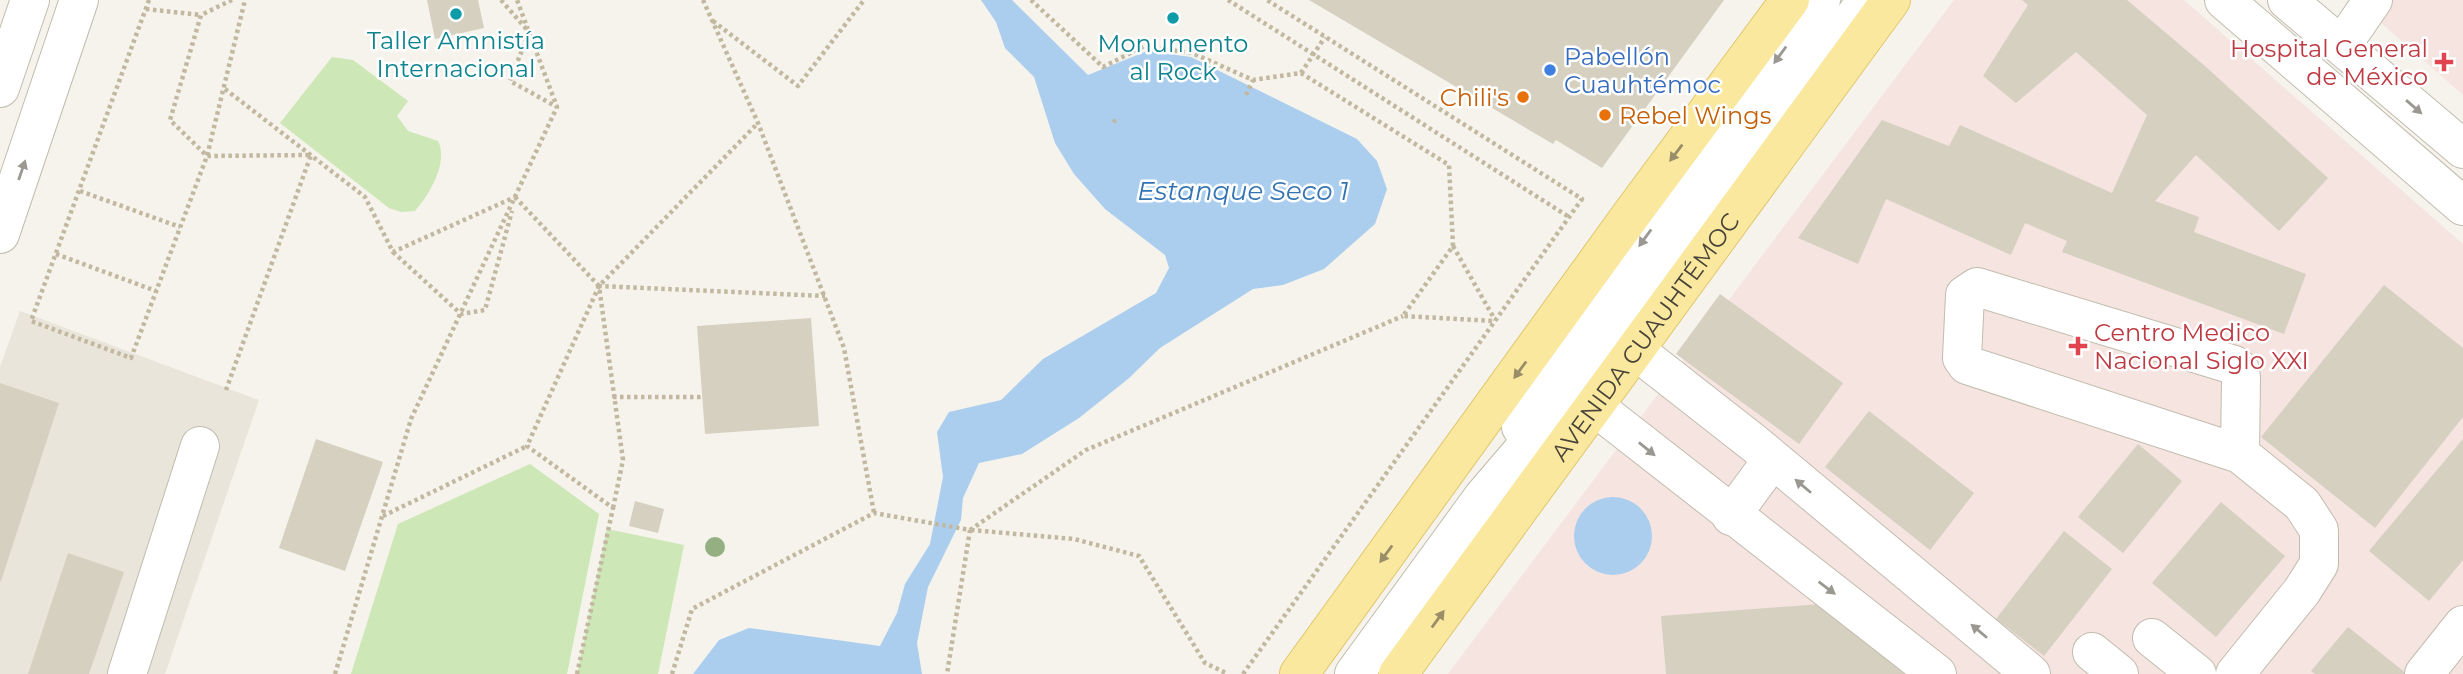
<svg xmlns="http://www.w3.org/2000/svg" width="2463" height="674" font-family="Montserrat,sans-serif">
  <rect width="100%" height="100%" fill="#f5f3eb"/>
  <polygon fill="#e9e5da" points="20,311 259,400 165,674 0,674 0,367"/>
  <g fill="#f5e4e0">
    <polygon points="1954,0 2184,0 2463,244 2463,674 1448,674"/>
    <polygon points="2354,0 2463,0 2463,95 2388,29"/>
  </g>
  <g fill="#cde7b6">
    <path d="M332,57L353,60L408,101L397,116L408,131L438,141C449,162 429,195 415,211L401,212L389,208L280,123Z"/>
    <polygon points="530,464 599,514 567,674 351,674 398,524"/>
    <polygon points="607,529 684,545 658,674 577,674"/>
  </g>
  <g fill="#abceef">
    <polygon points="981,0 1012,0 1088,75 1147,51 1191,57 1357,139 1377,161 1387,189 1375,224 1324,269 1283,285 1253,289 1160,348 1128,379 1079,418 1022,454 979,463 963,498 961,520 928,587 917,643 922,674 693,674 719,640 749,628 880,646 897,613 905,584 930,544 943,477 937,432 949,412 1001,400 1043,359 1156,293 1169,268 1165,255 1105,209 1074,174 1055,143 1034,77 1005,48 996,22"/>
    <circle cx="1613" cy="536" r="39"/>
  </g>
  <g fill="#d6d0c1">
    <polygon points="427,0 478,0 484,28 435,39"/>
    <polygon points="1309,0 1724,0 1602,168 1556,140 1553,144"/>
    <polygon points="2022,0 2127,0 2205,66 2328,178 2279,231 2196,155 2155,201 2199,217 2194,232 2306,274 2284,334 2062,252 2067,241 2025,223 2011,255 1886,199 1858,264 1798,238 1882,120 1949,146 1960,125 2112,193 2147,115 2076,52 2016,103 1983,76 2028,5"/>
    <polygon points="2384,285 2463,348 2463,417 2375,528 2261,437"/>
    <polygon points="1720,294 1843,383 1799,444 1676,354"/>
    <polygon points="811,318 819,426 705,434 697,326"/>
    <polygon points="0,383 59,403 1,581 0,581"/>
    <polygon points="1869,411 1974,493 1930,550 1825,467"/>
    <polygon points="316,439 383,462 345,571 279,548"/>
    <polygon points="2463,439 2463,560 2429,601 2369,551"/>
    <polygon points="2138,444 2182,481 2123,553 2078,517"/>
    <polygon points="635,501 664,509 658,533 629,526"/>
    <polygon points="2221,502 2285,556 2216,637 2152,583"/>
    <polygon points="2064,531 2112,569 2044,656 1996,619"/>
    <polygon points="68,553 124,572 89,674 28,674"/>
    <polygon points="1821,604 1904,674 1666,674 1661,616"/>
    <polygon points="2348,627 2407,674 2315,674 2311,671"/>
  </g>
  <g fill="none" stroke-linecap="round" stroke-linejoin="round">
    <g stroke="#c1bcae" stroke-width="40">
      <g id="minor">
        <polyline points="2224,0 2463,206"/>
        <polyline points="2287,0 2463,149"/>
        <polyline points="2342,45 2373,0"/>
        <polyline points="0,88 30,0"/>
        <polyline points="0,234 79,0"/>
        <polyline points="1635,350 1755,444 2031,674"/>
        <polyline points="1594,406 1937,674"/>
        <polyline points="1521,427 1570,340 1821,0"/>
        <polyline points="1731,516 1772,460"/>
        <polyline points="2152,638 2197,674"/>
        <polyline points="2092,652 2119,674"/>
        <polyline points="127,674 200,446"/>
        <polyline points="1354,674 1483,497 1600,360 1867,0"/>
        <polyline points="2235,674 2302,591 2319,564 2319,530 2302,504 2240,454 1967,365 1962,358 1965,295 1977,287 2234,365 2240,370 2241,378 2240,454"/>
        <polyline points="2424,674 2463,625"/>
      </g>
    </g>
    <g stroke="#e0c76e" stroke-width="40">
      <g id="major">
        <polyline points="1299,674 1631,215 1790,0"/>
        <path id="s1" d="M1398,674L1891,0"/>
      </g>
    </g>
    <g stroke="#c2b8a0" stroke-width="4.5" stroke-dasharray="3.5 3.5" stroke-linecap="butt">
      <polyline points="149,0 31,321 131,358 207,156 245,0"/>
      <polyline points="501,0 529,32 510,81 557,107"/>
      <polyline points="703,0 758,123 844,348 874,513"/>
      <polyline points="1031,0 1103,67 1144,46 1192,53 1253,80 1301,73 1449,165 1453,246 1403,316 1494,321"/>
      <polyline points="1228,0 1569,217"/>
      <polyline points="146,9 201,15"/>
      <polyline points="713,21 798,86 864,0"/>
      <polyline points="1301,73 1325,37"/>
      <polyline points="225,89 365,197 393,252 515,197"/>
      <polyline points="1246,95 1253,80"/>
      <polyline points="1113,122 1119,118"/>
      <polyline points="80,191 180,227"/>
      <polyline points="515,197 599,286"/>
      <polyline points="1453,246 1495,320"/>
      <polyline points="393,252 461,314 485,310 512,211"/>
      <polyline points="56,254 156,291"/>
      <polyline points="226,390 311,155 207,156 170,120 201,15 232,0"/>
      <polyline points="613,397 702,397"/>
      <polyline points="613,508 623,460 599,286 825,296"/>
      <polyline points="383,516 527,446"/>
      <polyline points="970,530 1086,450 1403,316"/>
      <polyline points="971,530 1074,539 1139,556 1205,663 1228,674"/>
      <polyline points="335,674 411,419 557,107 517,0"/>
      <polyline points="577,674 613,508 527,446 599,286 758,123"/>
      <polyline points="672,674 692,609 874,513 970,530 947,674"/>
      <polyline points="1243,674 1582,199 1267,0"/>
    </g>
    <use href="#minor" stroke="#fff" stroke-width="38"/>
    <use href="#major" stroke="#fbe89f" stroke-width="38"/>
  </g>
  <circle fill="#94b082" cx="715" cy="547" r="10"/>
  <defs><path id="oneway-solid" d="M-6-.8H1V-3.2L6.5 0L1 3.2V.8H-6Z" transform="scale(1.75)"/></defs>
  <g fill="#9b9892">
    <use href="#oneway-solid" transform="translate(1780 55) rotate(126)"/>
    <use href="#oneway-solid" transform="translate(2414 107) rotate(41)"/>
    <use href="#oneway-solid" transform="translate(22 170) rotate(-71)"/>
    <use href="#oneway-solid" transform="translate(1645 238) rotate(126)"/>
    <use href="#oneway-solid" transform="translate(1647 449) rotate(39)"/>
    <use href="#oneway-solid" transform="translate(1803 486) rotate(-140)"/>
    <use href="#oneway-solid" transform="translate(1827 588) rotate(37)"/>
    <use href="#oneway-solid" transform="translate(1979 631) rotate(-140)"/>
  </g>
  <g fill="#998e67">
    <use href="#oneway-solid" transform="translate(1676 153) rotate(127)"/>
    <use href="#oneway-solid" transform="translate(1520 370) rotate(126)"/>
    <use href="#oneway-solid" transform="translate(1386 554) rotate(126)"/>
    <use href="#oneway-solid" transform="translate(1438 619) rotate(-54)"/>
  </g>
  <g fill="#0f9aa8" stroke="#fff" stroke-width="2.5">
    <circle cx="456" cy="14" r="7"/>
    <circle cx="1173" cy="18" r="7"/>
  </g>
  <g fill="#e0444e" stroke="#fff" stroke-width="2.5">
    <path d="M2440.5 51.5h7v7h7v7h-7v7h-7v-7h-7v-7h7z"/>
    <path d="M2074.5 335.5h7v7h7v7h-7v7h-7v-7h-7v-7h7z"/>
  </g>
  <circle fill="#3f7fe0" stroke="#fff" stroke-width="2.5" cx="1550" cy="70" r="7"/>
  <g fill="#e8710a" stroke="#fff" stroke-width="2.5">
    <circle cx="1523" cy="97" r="7"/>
    <circle cx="1605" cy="115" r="7"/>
  </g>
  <g text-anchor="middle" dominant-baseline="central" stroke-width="5" stroke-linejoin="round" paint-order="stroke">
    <g font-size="24" fill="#0d838f" stroke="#fff">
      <text x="456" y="40">Taller Amnistía<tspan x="456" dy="28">Internacional</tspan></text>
      <text x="1173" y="43">Monumento<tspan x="1173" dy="28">al Rock</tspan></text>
    </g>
    <g font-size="24" fill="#be3a42" stroke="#fff" text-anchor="end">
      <text x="2428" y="48">Hospital General<tspan x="2428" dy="28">de México</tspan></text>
      <text x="2094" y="332" text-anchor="start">Centro Medico<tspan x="2094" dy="28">Nacional Siglo XXI</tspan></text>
    </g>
    <g font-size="24" fill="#366cbe" stroke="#fff" text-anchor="start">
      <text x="1564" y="56">Pabellón<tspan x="1564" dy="28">Cuauhtémoc</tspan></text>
    </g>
    <g font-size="24" fill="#c56008" stroke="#fff" text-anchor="end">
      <text x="1509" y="97">Chili's</text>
      <text x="1619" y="115" text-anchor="start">Rebel Wings</text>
    </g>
    <g font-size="24" fill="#494439" stroke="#fff">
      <text stroke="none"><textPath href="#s1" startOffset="418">AVENIDA CUAUHTÉMOC</textPath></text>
    </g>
    <g font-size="26" font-style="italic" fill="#3574b3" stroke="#fff">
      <text x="1243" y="191">Estanque Seco 1</text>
    </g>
  </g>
</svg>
